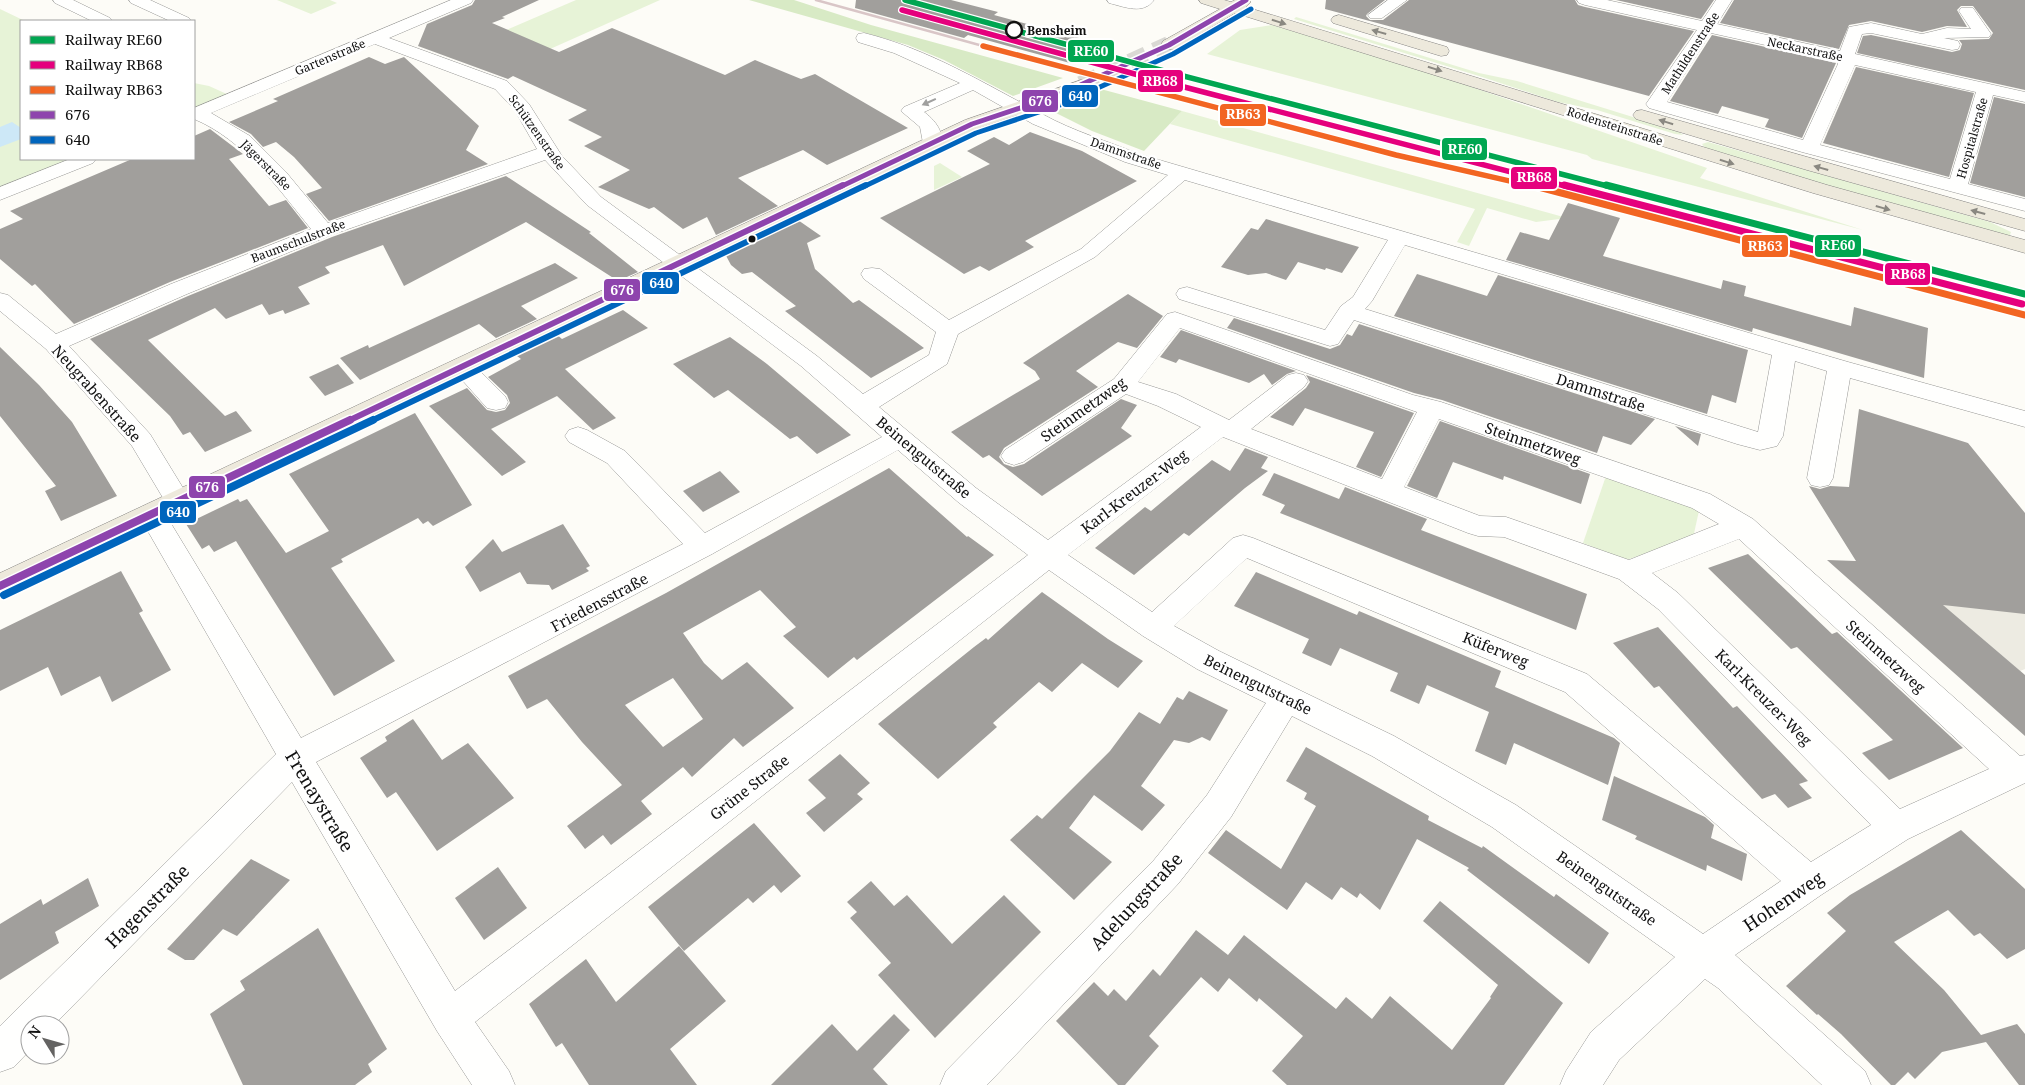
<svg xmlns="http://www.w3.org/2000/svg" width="2025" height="1085" font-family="'Noto Serif',serif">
  <rect width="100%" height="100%" fill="#fdfcf7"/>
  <g fill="#e7f3d7">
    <polygon points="277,0 330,0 337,3 311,14"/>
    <polygon points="576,0 660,0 496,73 446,56"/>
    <polygon points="0,9 25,21 21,21 21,159 74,159 0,189"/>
    <polygon points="1296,17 1479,73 1517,81 1678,131 1683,135 1675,134 1597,110 1558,102 1482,77 1294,19"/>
    <polygon points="1272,25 1405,64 1707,168 1700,178 1863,230 1592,159 1587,155 1207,54 1240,30"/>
    <polygon points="194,83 209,86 229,95 194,110"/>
    <polygon points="1182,111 1567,218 1536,222 1487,208 1469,246 1457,242 1475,209 1170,124"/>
    <polygon points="1708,142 1990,222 2011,232 2010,235 2004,235 1886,203 1705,148 1702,144"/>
    <polygon points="940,163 962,177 934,190 934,166"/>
    <polygon points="1607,473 1700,506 1693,538 1626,560 1583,543"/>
  </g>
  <g fill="#d8eac5">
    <polygon points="749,0 794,0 871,25 1063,78 1013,96 944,60 908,45"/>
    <polygon points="1097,88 1182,111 1144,151 1092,131 1054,112 1055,104"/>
  </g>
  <polygon fill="#edebe2" points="1891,561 2025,613 2025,669 2020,671"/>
  <polygon fill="#cde8f7" points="12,122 21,128 21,139 0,147 0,127"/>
  <g fill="#a19f9c" fill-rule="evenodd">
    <polygon points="475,0 539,0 502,17 505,18 492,23 559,52 612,28 725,75 755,60 801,79 815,74 908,128 827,165 803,150 738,178 778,206 716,235 707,217 683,229 654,207 649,209 598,187 630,170 584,146 602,137 568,120 587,110 513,76 508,79 418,46 427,24 472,5"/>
    <polygon points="856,0 951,0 998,12 994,15 1094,42 1070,63 968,35 964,38 855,8"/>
    <polygon points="1326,0 1385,0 1367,14 1366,16 1370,20 1383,20 1409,0 1575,0 1578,5 1585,7 1694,31 1649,96 1325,9"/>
    <polygon points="1616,0 1714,0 1701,19"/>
    <polygon points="1734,0 2025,0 2025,90 1857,53 1863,36 1871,35 1952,52 1960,50 1962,44 1959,40 1989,39 1993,33 1973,6 1961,6 1957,10 1967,27 1947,26 1922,32 1871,21 1849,25 1839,49 1720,23"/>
    <polygon points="1712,35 1836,63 1802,138 1765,127 1769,119 1722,106 1718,114 1670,101"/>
    <polygon points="369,57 385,64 404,57 479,126 466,150 488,164 329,221 306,194 322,188 294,157 276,142 263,147 251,134 229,122 278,101 273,99"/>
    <polygon points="1856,67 1974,93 1949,177 1823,143"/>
    <polygon points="1994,97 2025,104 2025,197 1970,183"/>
    <polygon points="210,129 243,154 229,159 269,206 286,200 308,228 170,282 74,324 35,284 32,286 0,259 0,229 23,219 10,211 132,159 194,159 194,136"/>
    <polygon points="1030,132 1082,151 1137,181 1025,241 1034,247 989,271 980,266 964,274 880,218 990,164 967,151 994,137 1009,145"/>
    <polygon points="506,176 591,232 589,233 638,272 618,281 526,222 404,286 383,245 325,267 330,273 298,287 310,304 285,314 283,310 269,315 262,304 226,319 215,308 148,340 225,416 236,411 252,431 205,452 190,432 183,435 170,416 90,339 188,296 332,237"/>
    <polygon points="1568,203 1620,218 1603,256 1721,289 1723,280 1746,286 1744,296 1851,326 1854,307 1928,328 1924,378 1753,328 1752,332 1506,260 1520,232 1549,240"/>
    <polygon points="795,218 821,236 807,243 815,269 853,303 859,300 924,348 871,378 785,311 796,306 752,272 742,274 731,265 724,252"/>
    <polygon points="1266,219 1315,234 1359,247 1342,273 1326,268 1325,270 1298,262 1286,280 1266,273 1248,275 1221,267 1251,228 1258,230"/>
    <polygon points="555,263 578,278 521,306 537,319 496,338 479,324 360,380 340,358 368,345 369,348"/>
    <polygon points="1417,274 1487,296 1498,275 1748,350 1736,403 1712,395 1707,414 1394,316"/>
    <polygon points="1128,294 1163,316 1137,348 1118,342 1076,371 1098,387 1004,448 999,457 1004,464 1013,467 1024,464 1121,399 1137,405 1121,428 1132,436 1042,496 989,455 983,458 951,432 1040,379 1035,371 1023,363"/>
    <polygon points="623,310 648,328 565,369 616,418 593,430 557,396 491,429 526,462 502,476 429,406 467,388 487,410 496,412 505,410 510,403 507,395 488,377 521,359 513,353 555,333 562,339"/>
    <polygon points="1234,318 1330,349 1340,345 1347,334 1352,336 1359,324 1655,419 1631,445 1603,436 1597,453 1442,400 1414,393 1227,328"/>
    <polygon points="1181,330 1296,371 1287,374 1272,385 1264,374 1249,383 1179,359 1176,363 1160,357"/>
    <polygon points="730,337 767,364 851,435 817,454 797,436 790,439 728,390 714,398 673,364"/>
    <polygon points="0,347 39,385 72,422 117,496 61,521 45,491 56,486 0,416"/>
    <polygon points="338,364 354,383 325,396 309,377"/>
    <polygon points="1306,375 1414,413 1381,477 1356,467 1374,432 1305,408 1293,426 1270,417 1306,388 1310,382"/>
    <polygon points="1859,409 1968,443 2025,513 2025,614 1943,605 2025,675 2025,736 1827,560 1856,561 1809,486 1820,489 1830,486 1849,487"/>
    <polygon points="415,413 472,505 433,526 428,521 423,524 418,518 341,559 343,562 331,568 395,661 334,696 236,541 214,552 209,545 202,549 186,524 238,499 240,502 247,499 286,553 329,531 289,474"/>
    <polygon points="1440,421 1590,474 1581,504 1504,476 1503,480 1453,462 1437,498 1407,486"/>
    <polygon points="1675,426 1701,434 1698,446"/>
    <polygon points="1245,448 1268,457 1261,468 1268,471 1245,488 1189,536 1184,533 1134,575 1095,548 1145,507 1151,511 1212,460 1230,471"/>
    <path d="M889,468L967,537L968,536L994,555L857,660L854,657L828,678L783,636L796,627L760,590L683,633L704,663L722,680L747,662L794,708L743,747L734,738L692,777L683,767L641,801L652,814L611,845L603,835L585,849L567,826L622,785L582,742L547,699L527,709L508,676L666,593ZM673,678L703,719L663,747L625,705Z"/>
    <polygon points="720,471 740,492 703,512 683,491"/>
    <polygon points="1274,473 1339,499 1345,487 1427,519 1421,530 1587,594 1576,630 1280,513 1285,505 1262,495"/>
    <polygon points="563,524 590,566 586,568 589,571 552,590 549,585 527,584 520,572 480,592 465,567 493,539 502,552"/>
    <polygon points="1748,554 1832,634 1837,632 1963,748 1889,780 1862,753 1893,740 1797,647 1791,649 1708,568"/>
    <polygon points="121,571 143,611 139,613 171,670 112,702 100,676 61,696 48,667 0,691 0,630"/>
    <polygon points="1256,572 1357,615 1359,611 1501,671 1495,687 1614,738 1620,743 1608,785 1514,743 1506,765 1475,751 1489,712 1427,685 1419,704 1390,691 1398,673 1340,648 1331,666 1302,653 1309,639 1234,606"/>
    <polygon points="1042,592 1108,639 1143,661 1118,688 1082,663 1052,692 1039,682 993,723 997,727 938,779 878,724 974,647 986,638 988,640"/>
    <polygon points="1658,627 1733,708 1737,706 1808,781 1799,784 1812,798 1788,808 1775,794 1762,799 1659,686 1654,688 1613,643"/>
    <polygon points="1189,691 1228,710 1210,741 1202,737 1189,743 1174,740 1141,786 1165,805 1142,831 1094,795 1069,828 1112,862 1074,900 1010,840 1037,815 1042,819 1110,751 1139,712 1160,724 1177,697 1183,700"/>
    <polygon points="413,719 442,760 468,743 514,798 437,851 396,792 387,798 360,758 387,741 385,737"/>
    <polygon points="1306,747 1429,816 1428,820 1482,848 1483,846 1554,897 1556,894 1609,933 1589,964 1467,870 1469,868 1417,839 1380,910 1360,893 1357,898 1341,887 1332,900 1306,882 1287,910 1208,853 1226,830 1281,869 1316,806 1304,799 1307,793 1286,781"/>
    <polygon points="840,754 870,783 857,794 863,799 824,832 806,813 826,798 808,780"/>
    <polygon points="1614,776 1705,817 1714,825 1711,838 1747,854 1742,881 1707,865 1706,871 1635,839 1637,836 1602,820"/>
    <polygon points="754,823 801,876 781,893 774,885 753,903 748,898 684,951 648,907"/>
    <polygon points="1961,830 2025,889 2025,949 2007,959 1980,933 1974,936 1948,910 1894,942 1944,990 1981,1035 2017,1024 2025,1034 2025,1085 2019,1085 1986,1042 1942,1052 1915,1079 1908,1072 1895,1085 1891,1085 1841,1034 1818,1014 1817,1015 1786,986 1846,931 1827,913 1850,895"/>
    <polygon points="251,859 290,880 237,936 223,929 194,960 185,960 167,949"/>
    <polygon points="498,867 527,908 484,940 455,898"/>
    <polygon points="88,878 99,906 55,932 59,943 0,980 0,924 41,899 43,905"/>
    <polygon points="871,881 894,906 907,895 952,944 1004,895 1041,932 935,1038 878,975 891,963 850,918 857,912 847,902"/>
    <polygon points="1440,901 1563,1003 1504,1085 1287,1085 1272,1071 1303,1036 1259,998 1257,1002 1229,978 1218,992 1201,977 1149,1036 1159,1046 1125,1085 1118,1085 1056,1021 1094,982 1108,996 1114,989 1126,1001 1153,969 1160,976 1196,930 1228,955 1244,935 1336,1009 1346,997 1372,1019 1390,996 1452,1050 1491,998 1490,997 1498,985 1423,921"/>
    <polygon points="318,928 387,1049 368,1064 372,1072 355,1085 243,1085 210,1014 245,990 240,981"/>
    <polygon points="679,946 726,1001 670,1049 697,1085 589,1085 562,1043 556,1047 529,1004 586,959 616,1002"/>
    <polygon points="894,1014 910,1030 873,1069 888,1085 771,1085 832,1024 857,1051"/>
  </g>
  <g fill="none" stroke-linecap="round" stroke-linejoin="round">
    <polyline stroke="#dad9d4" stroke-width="18" stroke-dasharray="18 9" stroke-linecap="butt" points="1081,85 1169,45"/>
    <g stroke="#979795" stroke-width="1">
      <g id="minor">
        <polygon points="53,0 73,0 110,18 112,21 92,21 55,3"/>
        <polygon points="129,0 150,0 189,18 191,21 170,21 131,3"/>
        <path d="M451,0H473L471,3L389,38L507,81L529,104L562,156L601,197L817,356L863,394L929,355L936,332L864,279L861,274L864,269L872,268L880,269L949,320L1081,249L1168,175L1125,162L1033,124L973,90L924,112C934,119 947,134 939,147L932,149L925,147L923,143L920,127L901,111L904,107L960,83L894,53L858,42L856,38L858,34L864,33C929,49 985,84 1044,115C1073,131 1107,141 1139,154L1848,362L2025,411V427L1850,378L1833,478L1829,485L1820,487L1811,485L1807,478L1827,371L1795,361L1783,436L1777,446L1760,450L1737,444L1354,320L1338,344L1330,346L1179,299L1176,294L1179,289L1187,287L1325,330L1341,306L1353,297L1388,240L1185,180L1095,257L958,334L947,364L879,407L976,488L1048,540L1201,427L1158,406L1126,394L1023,462L1014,465L1005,462L1001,456L1005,450L1114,379L1167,314L1175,312L1413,395L1441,402L1710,494L1753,519L2020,756L2025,755V783L1908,839L1821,895L1735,955L1865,1071L1871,1085H1822L1718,988L1705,979L1619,1060L1603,1085H1560L1566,1071L1591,1032L1675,957L1492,827L1372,756L1292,716L1231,817L1178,884L987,1085H940L946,1071L1154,860L1207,795L1266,703L1197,669L1143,636L1049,570L475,1022L509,1071L515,1085H472L437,1031L292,782L54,1025H30V1050L14,1067L0,1072V1026L276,754L138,514L141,507L151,504L161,507L301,738L683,544L607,463L569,442L565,436L569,430L578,427L587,430L625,451L705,533L882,437L801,366L587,205L545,160L331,235L187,294L69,346L150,434L191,501L187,508L178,511L169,508L132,446L46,349L0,311V293L8,295L56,334L171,284L311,229C278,188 244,140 194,119V108ZM375,44L495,89L514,109L537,149L328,223L286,172L250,136L211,113ZM1405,245L1772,355L1758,432L1365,309L1372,301ZM1180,328L1417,412L1382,479L1251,429L1304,387L1308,381L1304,375L1296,373L1288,375L1229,420L1176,394L1138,382ZM1439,419L1692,508L1719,524L1629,560L1506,517L1480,516L1404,487ZM1223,437L1468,533L1478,536L1504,537L1619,579L1658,609L1871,825L1811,862L1587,674L1253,538L1243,535L1233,538L1152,612L1068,555ZM898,450L958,502L1028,555L455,991L316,762L712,554ZM1739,539L1989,769L1900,809L1678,593L1652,573ZM1247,558L1565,692L1781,881L1703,934L1516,805L1394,736L1219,651L1174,626Z"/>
        <path d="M1107,0H1154C1143,15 1125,7 1109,3Z"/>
        <polygon points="1388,0 1407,0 1382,18 1370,18 1368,15"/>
        <path d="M1577,0H1607L1702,21L1716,0H1732L1717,24L1840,51L1849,27L1871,23L1922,34L1947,28L1971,29L1959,11L1961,8H1973L1991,34L1989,37L1944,38L1958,41L1960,45L1958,49L1952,50L1871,33L1862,34L1855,54L2025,92V102L1993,95L1968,184L2025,199V211L1802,152L1649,108L1646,104L1697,30L1585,5L1579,3ZM1711,33L1838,61V64L1803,140L1667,102ZM1855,65L1976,92L1950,179L1820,145Z"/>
        <polygon points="70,159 96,159 93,163 0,200 0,187"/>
        <polygon points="463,359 471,362 505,396 508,402 505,408 496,410 487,408 455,372 451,367 455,362"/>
      </g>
    </g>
    <g stroke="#858482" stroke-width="1">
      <g id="major">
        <polygon points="1199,0 1224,0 1231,2 1235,0 1249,0 1251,2 1246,7 1827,185 2025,240 2025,253 1813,193 1235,13 1175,49 1163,49 1161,45 1163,41 1220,9 1201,3"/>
        <polygon points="1339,15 1447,47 1449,51 1447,55 1441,56 1333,23 1331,20 1333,17"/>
        <polygon points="1081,80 1087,81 1090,85 1087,89 1062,100 979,128 0,597 0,573 965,120"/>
        <polygon points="1642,110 2025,219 2025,231 1807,170 1636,119 1633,115 1636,111"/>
      </g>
    </g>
    <use href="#minor" fill="#fffffe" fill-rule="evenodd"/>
    <use href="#major" fill="#ede9dc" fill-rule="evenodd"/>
    <polyline stroke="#d9c6c7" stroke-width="2.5" points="816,0 983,46"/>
    <g stroke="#fff" stroke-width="8">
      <polyline id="bus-1-far2" points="840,187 972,124 1056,96 1169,45 1246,0"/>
    </g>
    <g stroke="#fff" stroke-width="9">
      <polyline id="bus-1-far1" points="348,421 843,185"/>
    </g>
    <g stroke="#fff" stroke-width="11">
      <polyline id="bus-1" points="0,586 350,420"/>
    </g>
    <g stroke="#fff" stroke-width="8">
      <polyline id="bus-2-far2" points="863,187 976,133 1060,105 1173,54 1251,9"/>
    </g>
    <g stroke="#fff" stroke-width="9">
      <polyline id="bus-2-far1" points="371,421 866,185"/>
    </g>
    <g stroke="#fff" stroke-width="11">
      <polyline id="bus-2" points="4,595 373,420"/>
    </g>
    <use href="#bus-1-far2" stroke="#8e44ad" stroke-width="5"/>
    <use href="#bus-1-far1" stroke="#8e44ad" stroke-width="6"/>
    <use href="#bus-1" stroke="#8e44ad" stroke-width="8"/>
    <use href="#bus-2-far2" stroke="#0065bd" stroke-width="5"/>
    <use href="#bus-2-far1" stroke="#0065bd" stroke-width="6"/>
    <use href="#bus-2" stroke="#0065bd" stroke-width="8"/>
    <g stroke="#fff" stroke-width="8">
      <polyline id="rail-1-far1" points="905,0 1145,66 1611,187"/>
    </g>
    <g stroke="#fff" stroke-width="10">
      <polyline id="rail-1" points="1606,185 2025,294"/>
    </g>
    <g stroke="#fff" stroke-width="8">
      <polyline id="rail-2-far1" points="902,10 1142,76 1569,187"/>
    </g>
    <g stroke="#fff" stroke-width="10">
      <polyline id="rail-2" points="1564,185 2022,304"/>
    </g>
    <g stroke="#fff" stroke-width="8">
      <polyline id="rail-3-far1" points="983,46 1396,155 1536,187"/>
    </g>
    <g stroke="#fff" stroke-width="10">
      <polyline id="rail-3" points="1531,185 2025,315"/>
    </g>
    <use href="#rail-1-far1" stroke="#00a651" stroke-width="5.5"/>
    <use href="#rail-1" stroke="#00a651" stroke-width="7"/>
    <use href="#rail-2-far1" stroke="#e5007d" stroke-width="5.5"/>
    <use href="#rail-2" stroke="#e5007d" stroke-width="7"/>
    <use href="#rail-3-far1" stroke="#f26522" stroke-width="5.5"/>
    <use href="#rail-3" stroke="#f26522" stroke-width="7"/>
  </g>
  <defs><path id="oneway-solid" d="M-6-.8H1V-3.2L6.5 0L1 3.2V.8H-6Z" transform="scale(1.25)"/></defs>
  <g fill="#8a8881">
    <use href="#oneway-solid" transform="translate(1279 22) rotate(17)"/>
    <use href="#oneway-solid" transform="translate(1379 32) rotate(-164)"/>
    <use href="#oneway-solid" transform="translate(1435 69) rotate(18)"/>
    <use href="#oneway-solid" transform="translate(1666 122) rotate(-163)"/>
    <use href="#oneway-solid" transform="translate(1727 162) rotate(17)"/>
    <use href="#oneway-solid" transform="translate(1821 168) rotate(-164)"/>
    <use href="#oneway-solid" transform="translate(1883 208) rotate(16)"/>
    <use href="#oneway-solid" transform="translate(1978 212) rotate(-165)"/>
  </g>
  <use fill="#a0a09f" href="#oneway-solid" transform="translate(929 102) rotate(156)"/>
  <circle fill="#fff" stroke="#111" stroke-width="2.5" cx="1014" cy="30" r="8"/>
  <circle fill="#111" stroke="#fff" stroke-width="2" cx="752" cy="239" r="4.5"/>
  <g text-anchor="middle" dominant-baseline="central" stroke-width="5" stroke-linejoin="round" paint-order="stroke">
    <g font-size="12" font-weight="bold" fill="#111" stroke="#fff" text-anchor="start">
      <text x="1027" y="30">Bensheim</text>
    </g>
    <g font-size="12" fill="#111" stroke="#fff">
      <text transform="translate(1805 49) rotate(12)">Neckarstraße</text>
      <text transform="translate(1690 53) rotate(-57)">Mathildenstraße</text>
      <text transform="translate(330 57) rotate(-23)">Gartenstraße</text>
      <text transform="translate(1615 126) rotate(18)">Rodensteinstraße</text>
      <text transform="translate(537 132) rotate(55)">Schützenstraße</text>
      <text transform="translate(1972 138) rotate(-74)">Hospitalstraße</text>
      <text transform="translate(1126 153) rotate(19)">Dammstraße</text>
      <text transform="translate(266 165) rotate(45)">Jägerstraße</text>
      <text transform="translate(298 241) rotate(-21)">Baumschulstraße</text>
    </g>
    <g font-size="15" fill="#111" stroke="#fff">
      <text transform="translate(1601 392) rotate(18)">Dammstraße</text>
      <text transform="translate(97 393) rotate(48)">Neugrabenstraße</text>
      <text transform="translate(1083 409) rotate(-35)">Steinmetzweg</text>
      <text transform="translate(1533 443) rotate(19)">Steinmetzweg</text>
      <text transform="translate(924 457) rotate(40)">Beinengutstraße</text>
      <text transform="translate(1134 491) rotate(-37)">Karl-Kreuzer-Weg</text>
      <text transform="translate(599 602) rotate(-28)">Friedensstraße</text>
      <text transform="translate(1496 649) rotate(22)">Küferweg</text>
      <text transform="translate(1886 656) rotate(42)">Steinmetzweg</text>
      <text transform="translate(1258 684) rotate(26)">Beinengutstraße</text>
      <text transform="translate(1764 697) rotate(45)">Karl-Kreuzer-Weg</text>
      <text transform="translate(749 787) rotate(-38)">Grüne Straße</text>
      <text transform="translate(1607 888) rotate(35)">Beinengutstraße</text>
    </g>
    <g font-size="18" fill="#111" stroke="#fff">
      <text transform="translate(320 801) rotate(59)">Frenaystraße</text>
      <text transform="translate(1136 901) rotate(-47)">Adelungstraße</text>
      <text transform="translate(1783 901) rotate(-34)">Hohenweg</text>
      <text transform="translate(147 906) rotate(-45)">Hagenstraße</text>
    </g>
  </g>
  <g stroke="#fff" stroke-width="2">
    <rect x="1067" y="39" width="48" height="24" rx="5" fill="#00a651"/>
    <rect x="1137" y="69" width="47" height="24" rx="5" fill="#e5007d"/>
    <rect x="1061" y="84" width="38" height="24" rx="5" fill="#0065bd"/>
    <rect x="1021" y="89" width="38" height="24" rx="5" fill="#8e44ad"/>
    <rect x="1219" y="103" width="48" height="24" rx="5" fill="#f26522"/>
    <rect x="1441" y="137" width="47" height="24" rx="5" fill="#00a651"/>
    <rect x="1510" y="166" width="48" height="24" rx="5" fill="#e5007d"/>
    <rect x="1814" y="234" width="48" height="24" rx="5" fill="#00a651"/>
    <rect x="1741" y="234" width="48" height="24" rx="5" fill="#f26522"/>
    <rect x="1884" y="262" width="47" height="24" rx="5" fill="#e5007d"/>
    <rect x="641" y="271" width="39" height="24" rx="5" fill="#0065bd"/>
    <rect x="603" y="278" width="38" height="24" rx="5" fill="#8e44ad"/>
    <rect x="188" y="475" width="38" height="24" rx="5" fill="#8e44ad"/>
    <rect x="159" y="500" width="38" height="24" rx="5" fill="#0065bd"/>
  </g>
  <g font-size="14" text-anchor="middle" font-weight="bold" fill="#fff">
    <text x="1091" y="56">RE60</text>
    <text x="1160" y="86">RB68</text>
    <text x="1080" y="101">640</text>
    <text x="1040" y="106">676</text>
    <text x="1243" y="119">RB63</text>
    <text x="1465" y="154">RE60</text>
    <text x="1534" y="182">RB68</text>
    <text x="1838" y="250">RE60</text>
    <text x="1765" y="251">RB63</text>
    <text x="1908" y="279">RB68</text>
    <text x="661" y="288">640</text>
    <text x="622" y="295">676</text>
    <text x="207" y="492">676</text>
    <text x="178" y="517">640</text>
  </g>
  <rect x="20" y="20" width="175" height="140" fill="#ffffff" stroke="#a0a0a0"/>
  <rect x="30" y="36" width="25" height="8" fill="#00a651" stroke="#a0a0a0"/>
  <text x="65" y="45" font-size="15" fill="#111111">Railway RE60</text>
  <rect x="30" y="61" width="25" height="8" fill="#e5007d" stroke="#a0a0a0"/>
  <text x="65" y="70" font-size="15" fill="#111111">Railway RB68</text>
  <rect x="30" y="86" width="25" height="8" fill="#f26522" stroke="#a0a0a0"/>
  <text x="65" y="95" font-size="15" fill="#111111">Railway RB63</text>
  <rect x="30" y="111" width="25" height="8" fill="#8e44ad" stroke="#a0a0a0"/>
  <text x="65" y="120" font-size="15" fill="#111111">676</text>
  <rect x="30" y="136" width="25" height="8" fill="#0065bd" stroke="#a0a0a0"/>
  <text x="65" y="145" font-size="15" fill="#111111">640</text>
  <g transform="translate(45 1040) rotate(307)"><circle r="24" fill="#ffffff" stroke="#a0a0a0"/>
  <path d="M0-4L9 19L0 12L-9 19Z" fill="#646362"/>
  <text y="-8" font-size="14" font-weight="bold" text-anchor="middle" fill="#111111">N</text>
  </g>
</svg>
